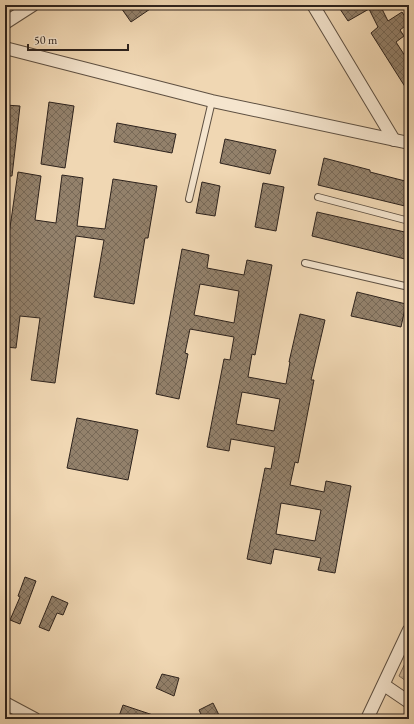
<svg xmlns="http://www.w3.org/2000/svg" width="414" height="724" font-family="'EB Garamond',serif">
  <defs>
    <pattern id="wetland-marsh" width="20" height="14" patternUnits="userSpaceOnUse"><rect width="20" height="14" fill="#cfb89a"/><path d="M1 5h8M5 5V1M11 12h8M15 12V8" fill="none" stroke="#b29e84"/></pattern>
    <pattern id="building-cross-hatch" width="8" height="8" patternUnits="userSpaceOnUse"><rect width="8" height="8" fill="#93816b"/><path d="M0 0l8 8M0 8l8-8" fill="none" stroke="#786957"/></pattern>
  </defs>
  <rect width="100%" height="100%" fill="#f0d7b3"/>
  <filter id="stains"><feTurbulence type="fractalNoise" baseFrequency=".005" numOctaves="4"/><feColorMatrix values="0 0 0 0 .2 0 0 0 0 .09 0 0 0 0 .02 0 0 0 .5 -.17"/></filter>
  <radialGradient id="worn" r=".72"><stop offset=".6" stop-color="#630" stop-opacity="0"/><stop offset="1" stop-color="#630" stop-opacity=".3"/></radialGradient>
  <polygon fill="url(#wetland-marsh)" stroke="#7e6e5c" points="409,655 409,683 399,676"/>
  <g fill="url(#building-cross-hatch)" stroke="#2e231d" fill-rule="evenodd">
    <polygon points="119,5 156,5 131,22"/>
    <polygon points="346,5 380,5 388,21 402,12 409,23 400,30 404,36 396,42 409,62 409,93 371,33 378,27 369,9 348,21 340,9"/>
    <polygon points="49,102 74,106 65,168 41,164"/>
    <polygon points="5,105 20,106 12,176 5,176"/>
    <polygon points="117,123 176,134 172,153 114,142"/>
    <polygon points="225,139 276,150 270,174 220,163"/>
    <polygon points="324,158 370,170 370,172 409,182 409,207 318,185"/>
    <polygon points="18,172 41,176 35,220 56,223 62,175 83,178 77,226 105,229 113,179 157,186 148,238 145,238 134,304 94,297 104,240 76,236 55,383 31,380 40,318 20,316 16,348 5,347 5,262"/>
    <polygon points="202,182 220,186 215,216 196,213"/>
    <polygon points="263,183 284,187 276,231 255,227"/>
    <polygon points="317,212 409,233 409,260 312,236"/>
    <path d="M182,249L209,255L207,268L244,275L247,260L272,265L255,355L252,354L248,377L286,384L290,362H289L300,314L325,320L311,380H314L298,463L295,462L290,485L324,492L326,481L351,486L335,573L318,570L321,558L274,549L271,564L247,559L265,468L271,469L275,447L231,439L229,451L207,447L224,359L230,360L234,337L190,329L185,353L188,354L179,399L156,394ZM200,284L239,291L234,323L194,315ZM242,392L280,399L274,431L236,424ZM281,503L321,510L315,541L276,534Z"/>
    <polygon points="357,292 406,304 401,327 351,316"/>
    <polygon points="77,418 138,430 128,480 67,468"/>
    <polygon points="25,577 36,581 20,624 10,620 20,597 18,596"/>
    <polygon points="52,596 68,603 63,615 57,613 49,631 39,627"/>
    <polygon points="162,674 179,678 174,696 156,688"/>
    <polygon points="213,703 221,719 203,719 199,710"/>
    <polygon points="123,705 159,717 159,719 118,719"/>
  </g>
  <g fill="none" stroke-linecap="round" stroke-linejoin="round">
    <g stroke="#5e5042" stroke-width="8">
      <g id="lane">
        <polyline points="318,197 409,221"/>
        <polyline points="189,199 212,101"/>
        <polyline points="305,263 409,287"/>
      </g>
    </g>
    <g stroke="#5e5042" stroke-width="14">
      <g id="street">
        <polyline points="313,5 394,140"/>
        <polyline points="5,23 33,5"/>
        <polyline points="5,48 212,101 409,143"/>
        <polyline points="384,685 409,702"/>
        <polyline points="5,703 35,719"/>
        <polyline points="367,719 409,630"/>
      </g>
    </g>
    <use href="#lane" stroke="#f5e5ce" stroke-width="6"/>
    <use href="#street" stroke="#f5e5ce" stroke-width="12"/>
  </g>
  <rect width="414" height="724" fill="none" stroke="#f0d7b3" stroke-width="20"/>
  <rect x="6" y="6" width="402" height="712" fill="none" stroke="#2e231d" stroke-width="2"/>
  <rect x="10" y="10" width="394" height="704" fill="none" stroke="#2e231d"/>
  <path d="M28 44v6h100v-6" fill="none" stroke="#2e231d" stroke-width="2"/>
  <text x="34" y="44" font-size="12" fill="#2e231d" stroke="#f5e5ce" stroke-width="3" paint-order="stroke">50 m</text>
  <rect width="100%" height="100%" filter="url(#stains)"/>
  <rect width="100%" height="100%" fill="url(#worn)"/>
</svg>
